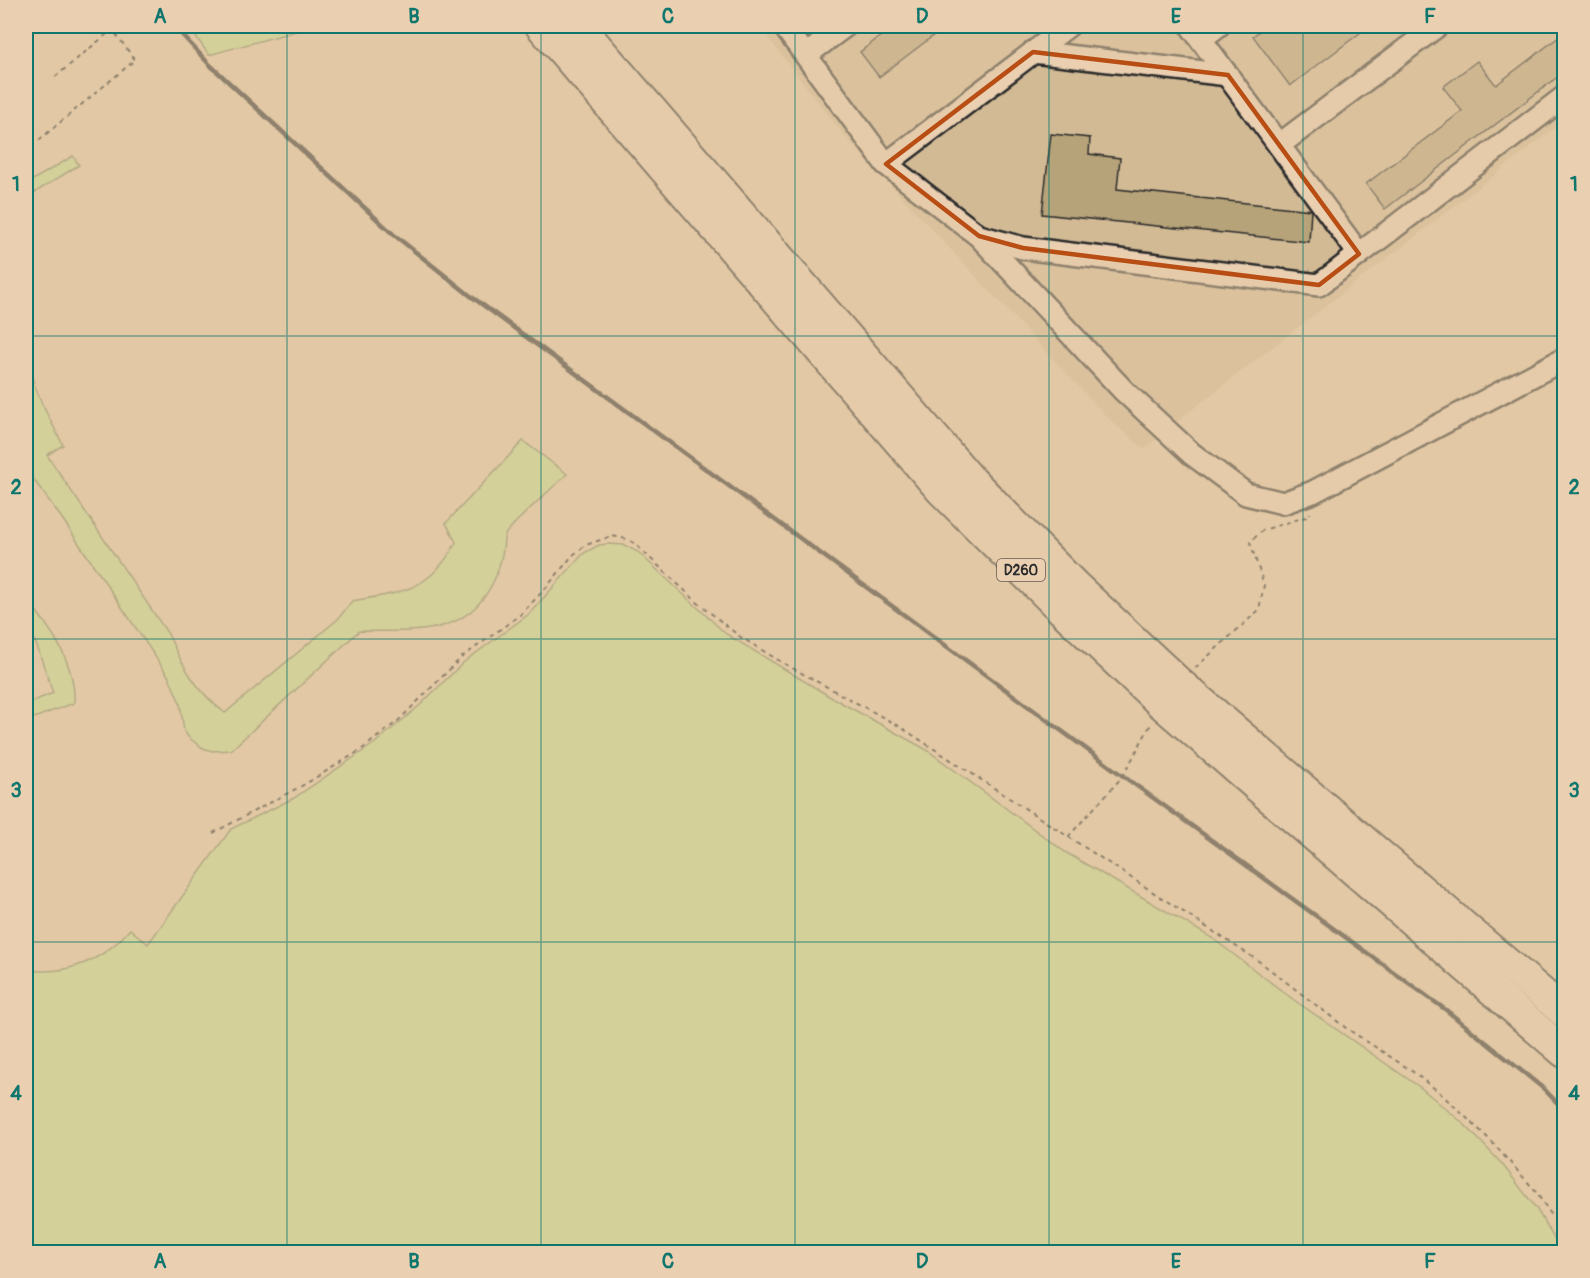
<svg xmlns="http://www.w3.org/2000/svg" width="1590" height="1278" font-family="Pangolin,sans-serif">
  <rect width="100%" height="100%" fill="#e2c8a4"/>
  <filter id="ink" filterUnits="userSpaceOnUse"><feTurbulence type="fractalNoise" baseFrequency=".0167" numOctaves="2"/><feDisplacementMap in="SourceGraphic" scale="12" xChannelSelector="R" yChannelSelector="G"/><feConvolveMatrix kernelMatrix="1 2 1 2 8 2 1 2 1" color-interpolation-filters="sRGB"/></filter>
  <g filter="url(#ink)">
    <polygon fill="#d2ba95" points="759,26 1564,26 1564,121 1176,422 1144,449 1109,419 842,133"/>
    <g fill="#c4d98e" stroke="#78825c" stroke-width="1.5">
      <polygon points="188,26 314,26 209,55"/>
      <polygon points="73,156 79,165 26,198 26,184"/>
      <path d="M26,363L42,404L63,445L47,455L168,634C182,665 197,692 225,713L338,619L352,601C400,593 431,591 456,542L446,523L523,441L567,474C557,484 508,527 505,535C503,539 504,545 503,549C502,558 499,567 496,576C469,639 416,631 359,631L231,750L212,751L203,748L189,738L184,731L180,703L169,677L61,517L26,469V430L29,428L26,416Z"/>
      <path d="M608,544L624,545L638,552L726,634L829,696L927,750L1065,852L1212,938L1294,1000L1421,1088L1464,1124L1502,1164L1536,1208L1562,1252H26V1012L27,1010L26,962L29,970C69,975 104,960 130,929L148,944L231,829L294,798L375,743L418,707L464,662L529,614L584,553L599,545Z"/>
      <path d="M26,598C50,627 76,663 74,703L26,721V704L53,693L37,646L26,624Z"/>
    </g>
    <g fill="#b7a379" stroke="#2b2b2b" stroke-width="1.5">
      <polygon points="894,26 946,26 879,77 860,52"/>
      <polygon points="1266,26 1369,26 1290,86 1253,36"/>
      <polygon points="1564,33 1564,72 1385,209 1366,184 1462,111 1443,87 1477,61 1496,85"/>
      <polygon points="1051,134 1090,138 1089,154 1120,158 1117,189 1311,210 1309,242 1042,214"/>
    </g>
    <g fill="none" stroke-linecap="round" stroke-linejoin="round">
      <g stroke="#2b2b2b" stroke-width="26">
        <g id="minor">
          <polyline points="784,26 886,164 979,236 1023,248 1319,285 1564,97"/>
          <polyline points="1191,26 1359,254"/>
          <polyline points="1201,39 1218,26"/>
          <polyline points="1033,52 1228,75"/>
          <polyline points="806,55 845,26"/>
          <polyline points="1279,145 1437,26"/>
          <polyline points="886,164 1068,26"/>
          <polyline points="980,237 1124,391 1192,454 1246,494 1283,503 1313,492 1564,359"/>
        </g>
      </g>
      <g stroke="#2b2b2b" stroke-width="34">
        <g id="highway">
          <polyline points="541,26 941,490 1059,607 1162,704 1564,1052"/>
          <polyline points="579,26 969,478 1074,585 1179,683 1564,1012"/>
        </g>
      </g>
      <g stroke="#2b2b2b" stroke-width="2" stroke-dasharray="4.5 4.5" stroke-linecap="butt">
        <polyline points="55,77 113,29"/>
        <polyline points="39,140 135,60 110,26"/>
        <polyline points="1195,668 1259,610 1264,585 1250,542 1263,530 1309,516 1310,513"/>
        <polyline points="213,833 307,783 361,750 398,721 461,658 520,615 545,589 573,555 586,545 612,536 627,539 634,543 697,602 739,636 783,663 899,726 1260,962 1346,1028 1409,1069 1439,1092 1488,1138 1533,1188 1564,1233"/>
        <polyline points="1068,837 1123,776 1151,724"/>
      </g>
      <use href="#minor" stroke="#eacfb1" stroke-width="21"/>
      <use href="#highway" stroke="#eacfb1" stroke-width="30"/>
      <polyline stroke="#2b2b2b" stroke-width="4.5" points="174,26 209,64 393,234 472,297 1123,776 1446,1010 1544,1089 1564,1110"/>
    </g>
  </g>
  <path d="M0 0H1590V1278H0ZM1033,52L1228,75L1359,254L1319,285L1023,248L979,236L886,164Z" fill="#e2c8a4" fill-opacity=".55" fill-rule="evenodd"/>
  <path fill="none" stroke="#b94e14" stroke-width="4.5" stroke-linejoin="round" d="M1033,52L1228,75L1359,254L1319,285L1023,248L979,236L886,164Z"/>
  <path fill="none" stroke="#0f766e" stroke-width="1.5" stroke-opacity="0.55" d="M287,26V1252M541,26V1252M795,26V1252M1049,26V1252M1303,26V1252M26,336H1564M26,639H1564M26,942H1564"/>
  <g text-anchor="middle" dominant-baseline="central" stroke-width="4.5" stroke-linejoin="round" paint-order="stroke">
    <rect fill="#eacfb1" stroke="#645c53" stroke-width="1.5" x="997" y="559" width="48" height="22" rx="4.5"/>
    <g font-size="14" font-weight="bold" fill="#2b2b2b">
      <text x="1021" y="570">D260</text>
    </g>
  </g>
  <rect width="1590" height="1278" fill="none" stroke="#eacfb1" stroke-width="66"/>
  <rect x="33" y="33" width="1524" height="1212" fill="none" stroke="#0f766e" stroke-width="2"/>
  <g font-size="20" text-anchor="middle" font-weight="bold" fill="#0f766e">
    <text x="160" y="23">A</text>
    <text x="414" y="23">B</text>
    <text x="668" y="23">C</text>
    <text x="922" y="23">D</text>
    <text x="1176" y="23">E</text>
    <text x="1430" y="23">F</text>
    <text x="16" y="191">1</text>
    <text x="1574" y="191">1</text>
    <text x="16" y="494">2</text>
    <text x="1574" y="494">2</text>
    <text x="16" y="797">3</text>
    <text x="1574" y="797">3</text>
    <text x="16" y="1100">4</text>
    <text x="1574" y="1100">4</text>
    <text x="160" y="1268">A</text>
    <text x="414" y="1268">B</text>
    <text x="668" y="1268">C</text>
    <text x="922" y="1268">D</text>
    <text x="1176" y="1268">E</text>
    <text x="1430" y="1268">F</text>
  </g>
</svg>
